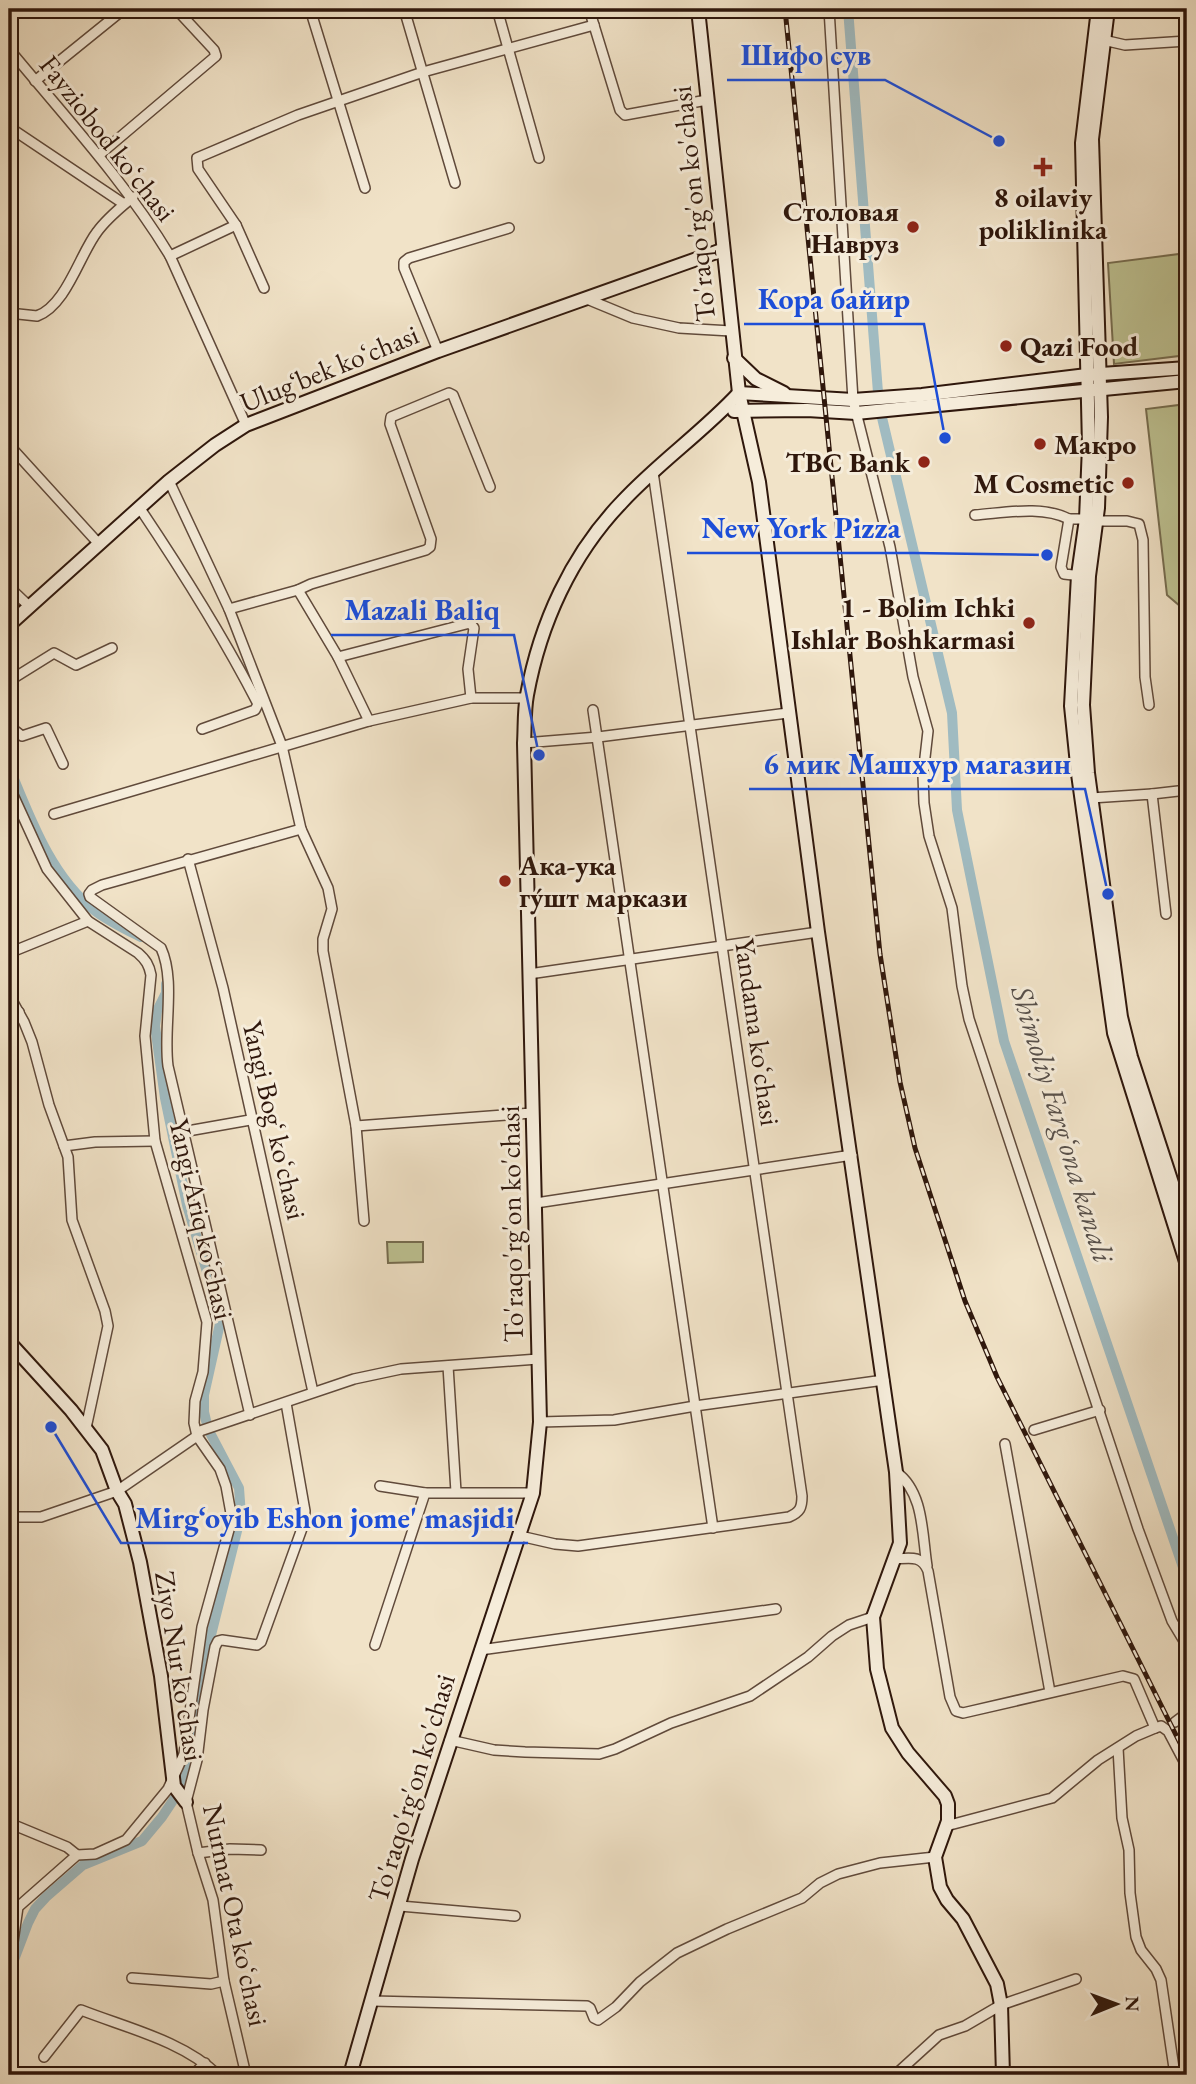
<svg xmlns="http://www.w3.org/2000/svg" width="1196" height="2084" font-family="'EB Garamond',serif">
  <rect width="100%" height="100%" fill="#f1e3c8"/>
  <filter id="stains"><feTurbulence type="fractalNoise" baseFrequency=".00286" numOctaves="4"/><feColorMatrix values="0 0 0 0 .2 0 0 0 0 .09 0 0 0 0 .02 0 0 0 .5 -.17"/></filter>
  <radialGradient id="worn" r=".72"><stop offset=".6" stop-color="#630" stop-opacity="0"/><stop offset="1" stop-color="#630" stop-opacity=".3"/></radialGradient>
  <g fill="#bec393" stroke="#766d50" stroke-width="2">
    <polygon points="1187,253 1187,355 1114,364 1108,263"/>
    <polygon points="1187,404 1187,612 1167,595 1146,409"/>
    <polygon points="387,1242 423,1242 423,1262 388,1263"/>
  </g>
  <g fill="none" stroke-linecap="round" stroke-linejoin="round">
    <g stroke="#a0bbc1" stroke-width="10">
      <polyline points="848,9 879,405 952,713 957,810 1004,1041 1187,1579"/>
      <path d="M9,767C30,817 50,875 94,910C108,921 125,929 141,937"/>
      <polyline points="9,1973 28,1923 35,1909 46,1897 83,1865 142,1841 162,1817 178,1793 188,1770 209,1643 241,1515 239,1488 208,1429 204,1412 204,1395 221,1319 187,1205 165,1098 155,1026 157,1011 166,993 166,984"/>
    </g>
    <g stroke="#604a3b" stroke-width="12">
      <g id="street">
        <polyline points="310,9 365,188"/>
        <polyline points="404,9 455,183"/>
        <polyline points="497,9 539,158"/>
        <polyline points="589,9 620,110 625,115 707,100"/>
        <polyline points="829,9 853,400 890,547 913,677 928,731 923,775 924,803 929,836 952,908 962,986 969,1019 1138,1529 1172,1621 1187,1646"/>
        <polyline points="1099,39 1125,45 1187,41"/>
        <path d="M9,49C65,117 124,180 170,256L246,425"/>
        <polyline points="35,81 124,9"/>
        <polyline points="9,127 124,204"/>
        <polyline points="99,155 216,56 214,50 176,9"/>
        <polyline points="170,256 236,225"/>
        <polyline points="264,288 236,225 198,169 197,158 298,115 423,72 594,25"/>
        <polyline points="587,299 633,318 679,328 731,331"/>
        <path d="M9,313L37,316C66,306 80,254 97,232C107,218 120,208 133,197"/>
        <polyline points="438,351 404,268 404,262 409,258 509,228"/>
        <polyline points="9,445 99,544"/>
        <polyline points="169,481 229,609 282,746 301,829 328,888 332,909 323,939 323,951 356,1126 364,1221"/>
        <path d="M139,507C182,571 223,636 258,704L255,710L202,729"/>
        <path d="M975,515C1004,513 1042,505 1069,519"/>
        <polyline points="1097,521 1127,521 1139,524 1143,540 1145,677 1149,705"/>
        <polyline points="1082,576 1064,574 1061,567 1069,519 1086,519"/>
        <polyline points="9,587 30,607"/>
        <polyline points="298,590 338,657 369,721"/>
        <polyline points="229,609 298,590 311,584 426,550 430,547 431,539 390,424 391,417 449,393 453,395 490,487"/>
        <polyline points="338,657 470,623 474,628 468,669 471,698"/>
        <polyline points="9,681 54,653 76,665 112,648"/>
        <polyline points="593,710 713,1528"/>
        <polyline points="9,726 22,736 46,728 63,764"/>
        <polyline points="524,743 598,737 788,713"/>
        <path d="M9,786L47,869L88,921L138,953C146,960 149,965 151,975L145,1036L155,1141L207,1322L203,1372L195,1401L194,1423L197,1436L220,1469L226,1486L232,1519L202,1627L184,1754L168,1789L126,1840L95,1854L77,1855L18,1907L13,1942L9,1954"/>
        <polyline points="1152,794 1187,790"/>
        <polyline points="1091,798 1152,794 1166,914"/>
        <polyline points="54,814 369,721 471,698 526,698"/>
        <polyline points="188,859 223,988 313,1392"/>
        <polyline points="9,953 88,921"/>
        <polyline points="529,974 818,932"/>
        <polyline points="9,995 24,1022 32,1042 49,1105 68,1157 72,1220 105,1311 108,1326 86,1428"/>
        <polyline points="9,1017 19,1012"/>
        <polyline points="356,1126 532,1113"/>
        <polyline points="182,1132 250,1120"/>
        <polyline points="64,1146 95,1142 155,1141"/>
        <polyline points="536,1203 852,1155"/>
        <polyline points="448,1366 456,1492"/>
        <path d="M250,1415L168,1066C163,1029 176,981 161,948L90,897L89,894L92,890L102,885L301,829"/>
        <polyline points="540,1422 614,1420 695,1406 884,1380"/>
        <polyline points="1034,1430 1100,1410"/>
        <polyline points="1005,1444 1050,1692"/>
        <path d="M896,1472C924,1492 922,1534 927,1566"/>
        <polyline points="380,1486 425,1493 533,1493"/>
        <polyline points="9,1517 41,1517 117,1491 197,1436 200,1431 354,1379 401,1369 538,1359"/>
        <path d="M520,1536L555,1544L578,1546L789,1517C800,1512 802,1508 802,1496L653,472"/>
        <path d="M895,1559C910,1558 922,1555 928,1571L950,1697L956,1711L963,1713L1123,1676L1134,1679L1155,1728L1136,1736L1098,1760L1052,1798L946,1826"/>
        <polyline points="375,1645 425,1493"/>
        <polyline points="480,1650 776,1609"/>
        <polyline points="1175,1722 1187,1713"/>
        <polyline points="1155,1728 1161,1726 1168,1731 1187,1767"/>
        <polyline points="450,1740 494,1750 525,1752 599,1754 615,1749 671,1723 750,1696 808,1657 832,1636 849,1625 873,1617"/>
        <polyline points="1118,1748 1122,1818 1129,1850 1130,1893 1136,1937 1141,1950 1156,1969 1161,1980 1175,2075"/>
        <polyline points="9,1823 67,1847 77,1855"/>
        <polyline points="198,1853 230,1849 261,1850"/>
        <polyline points="400,1906 515,1916"/>
        <polyline points="132,1978 211,1984 224,1981"/>
        <polyline points="372,2001 587,2006 590,2008 594,2018 598,2020 616,2007 640,1982 677,1953 727,1929 802,1898 820,1883 838,1874 880,1863 935,1857"/>
        <path d="M44,2057L81,2010C127,2028 183,2041 218,2075"/>
        <polyline points="193,2075 205,2063"/>
        <polyline points="246,2075 224,1981 213,1900 198,1853 186,1802 197,1760 203,1710 215,1647 218,1641 222,1640 257,1645 261,1642 304,1523 305,1511 286,1403"/>
        <polyline points="895,2075 939,2035 965,2026 1001,2005 1076,1979"/>
      </g>
    </g>
    <g stroke="#2f170c" stroke-width="16">
      <g id="secondary">
        <polyline points="698,9 739,393 759,482 818,932 896,1472 900,1543 873,1617 877,1669 892,1728 908,1753 945,1796 948,1804 948,1821 935,1857 940,1887 947,1900 963,1919 997,1984 1001,2005 1003,2075"/>
        <polyline points="1098,9 1082,143 1089,446 1086,519 1078,575 1071,706 1078,774 1114,1033 1187,1265"/>
        <polyline points="1108,9 1092,139 1101,417 1098,508 1089,576 1083,705 1088,773 1121,1017 1131,1057 1187,1229"/>
        <polyline points="734,358 756,379 784,393"/>
        <polyline points="734,411 807,410 856,413 1187,381"/>
        <polyline points="9,625 169,481 215,445 246,425 438,351 722,250"/>
        <polyline points="9,1342 71,1410 102,1450 117,1491 125,1504 140,1562 161,1676 174,1786 186,1802"/>
        <path d="M350,2075L412,1859L533,1493L540,1422L524,743C525,728 524,711 527,695C540,624 571,555 622,502C658,463 703,432 739,393L853,400L922,395L1087,375L1187,368"/>
      </g>
    </g>
    <use href="#street" stroke="#f6eddb" stroke-width="9"/>
    <use href="#secondary" stroke="#f6eddb" stroke-width="12"/>
    <g stroke="#2f170c" stroke-width="5">
      <polyline id="rail" points="785,9 880,954 900,1082 915,1148 965,1301 997,1377 1187,1757"/>
    </g>
    <use href="#rail" stroke="#f6eddb" stroke-width="2.5" stroke-dasharray="8" stroke-linecap="butt"/>
  </g>
  <g fill="#8f2418" stroke="#f6eddb" stroke-width="2.5">
    <path d="M1039.5 156.5h7v7h7v7h-7v7h-7v-7h-7v-7h7z"/>
    <circle cx="913" cy="227" r="7"/>
    <circle cx="1006" cy="346" r="7"/>
    <circle cx="1040" cy="444" r="7"/>
    <circle cx="924" cy="462" r="7"/>
    <circle cx="1128" cy="483" r="7"/>
    <circle cx="1029" cy="623" r="7"/>
    <circle cx="505" cy="881" r="7"/>
  </g>
  <g text-anchor="middle" dominant-baseline="central" stroke-width="6" stroke-linejoin="round" paint-order="stroke">
    <g font-size="28" fill="#2f170c" stroke="#f6eddb">
      <text transform="translate(108 138) rotate(52)">Fayziobod koʻchasi</text>
      <text transform="translate(693 204) rotate(-96)">To'raqo'rg'on ko'chasi</text>
      <text transform="translate(329 368) rotate(-22)">Ulugʻbek koʻchasi</text>
      <text transform="translate(758 1032) rotate(82)">Yandama koʻchasi</text>
      <text transform="translate(275 1120) rotate(77)">Yangi Bogʻ koʻchasi</text>
      <text transform="translate(202 1219) rotate(77)">Yangi Ariq koʻchasi</text>
      <text transform="translate(511 1224) rotate(-91)">To'raqo'rg'on ko'chasi</text>
      <text transform="translate(180 1666) rotate(81)">Ziyo Nur koʻchasi</text>
      <text transform="translate(411 1788) rotate(-73)">To'raqo'rg'on ko'chasi</text>
      <text transform="translate(236 1915) rotate(78)">Nurmat Ota koʻchasi</text>
    </g>
    <g font-size="28" font-weight="bold" fill="#2f170c" stroke="#f6eddb" text-anchor="end">
      <text x="1043" y="197" text-anchor="middle">8 oilaviy<tspan x="1043" dy="32">poliklinika</tspan></text>
      <text x="899" y="211">Столовая<tspan x="899" dy="32">Навруз</tspan></text>
      <text x="1020" y="346" text-anchor="start">Qazi Food</text>
      <text x="1054" y="444" text-anchor="start">Макро</text>
      <text x="910" y="462">TBC Bank</text>
      <text x="1114" y="483">M Cosmetic</text>
      <text x="1015" y="607">1 - Bolim Ichki<tspan x="1015" dy="32">Ishlar Boshkarmasi</tspan></text>
      <text x="519" y="865" text-anchor="start">Ака-ука<tspan x="519" dy="32">гу́шт маркази</tspan></text>
    </g>
    <g font-size="30" font-style="italic" fill="#57504b" stroke="#f6eddb">
      <text transform="translate(1063 1124) rotate(73)">Shimoliy Fargʻona kanali</text>
    </g>
  </g>
  <path fill="none" stroke="#1d4ed8" stroke-width="2.5" d="M999 141L885 80H727M945 438L924 324H744M1047 555L914 553H687M539 755L514 635H331M1108 894L1085 789H749M51 1427L121 1543H528"/>
  <g fill="#1d4ed8" stroke="#f6eddb" stroke-width="2.5">
    <circle cx="999" cy="141" r="7"/>
    <circle cx="945" cy="438" r="7"/>
    <circle cx="1047" cy="555" r="7"/>
    <circle cx="539" cy="755" r="7"/>
    <circle cx="1108" cy="894" r="7"/>
    <circle cx="51" cy="1427" r="7"/>
  </g>
  <g font-size="30" text-anchor="middle" font-weight="bold" fill="#1d4ed8" stroke="#f6eddb" stroke-width="6" stroke-linejoin="round" paint-order="stroke">
    <text x="806" y="65">Шифо сув</text>
    <text x="834" y="309">Кора байир</text>
    <text x="801" y="538">New York Pizza</text>
    <text x="422" y="620">Mazali Baliq</text>
    <text x="917" y="774">6 мик Машхур магазин</text>
    <text x="325" y="1528">Mirg‘oyib Eshon jome' masjidi</text>
  </g>
  <rect width="1196" height="2084" fill="none" stroke="#f1e3c8" stroke-width="35"/>
  <rect x="10" y="10" width="1175" height="2063" fill="none" stroke="#2f170c" stroke-width="3.5"/>
  <rect x="18" y="18" width="1161" height="2049" fill="none" stroke="#2f170c" stroke-width="2"/>
  <g transform="translate(1116 2004) rotate(89)" stroke="#f6eddb" stroke-width="5" paint-order="stroke">
  <path d="M0-5L12 26L0 18L-12 26Z" fill="#2f170c"/>
  <text y="-10" font-size="19" font-weight="bold" text-anchor="middle" fill="#2f170c">N</text>
  </g>
  <rect width="100%" height="100%" filter="url(#stains)"/>
  <rect width="100%" height="100%" fill="url(#worn)"/>
</svg>
